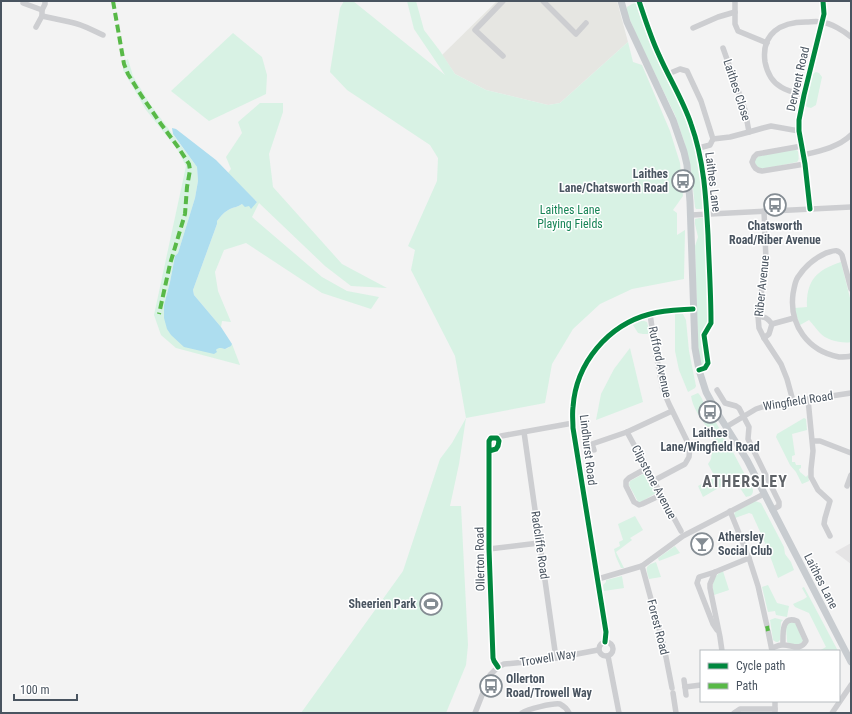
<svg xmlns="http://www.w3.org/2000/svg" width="852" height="714" font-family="'Roboto Condensed',sans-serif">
  <rect width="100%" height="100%" fill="#f3f3f3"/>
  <polygon fill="#e6e6e2" points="497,1 617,1 628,42 560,103 548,105 486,90 455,74 442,55"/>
  <polygon fill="#e5e4e5" points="851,543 851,564 835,552"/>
  <g fill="#d8f2e4">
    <polygon points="344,1 353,1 445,75 414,29 407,1 416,1 424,30 440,51 455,74 486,90 548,105 560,103 628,42 633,62 642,65 670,131 680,163 683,196 673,210 677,213 677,235 685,230 684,279 632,289 600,304 573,329 552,364 545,403 466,418 459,464 450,506 461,506 468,645 466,665 446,713 301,713 403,571 440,459 452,443 466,418 455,356 411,270 415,250 408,246 437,181 438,158 430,145 347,90 330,72 340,8"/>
    <path d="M636,3L639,6C645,24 650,43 658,61C668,85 683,104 691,130C699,155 702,181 704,208L703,209H696L695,207L691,170L684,141L675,115L639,41L627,13V7L632,4Z"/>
    <polygon points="233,33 262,57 267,75 266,94 209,121 171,91"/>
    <polygon points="128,59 133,76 150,104 197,167 198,181 195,198 178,253 175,256 170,282 164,305 216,350 218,348 222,347 224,349 228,348 232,344 240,365 176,348 161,335 154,315 186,166 177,149 146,110 123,70 125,61"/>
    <polygon points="816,72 819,73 822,77 816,105 811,108 807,107 805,104 812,74"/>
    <path d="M260,103H283V112L269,154L273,187L342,264L387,288L351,286L325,266L259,203L252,217L322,277L347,291L379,297L371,309L322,293L246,243L224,250L215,272L218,291L231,322L222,321L221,327L194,295L193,290L217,224V221C221,216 224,212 230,209C234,207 238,207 242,204L249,206L257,202L228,173L231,169L226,157L242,133L238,122Z"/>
    <path d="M794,149L798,151C798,155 800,159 797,162L763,169C757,168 756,166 754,160L759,156Z"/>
    <path d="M699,218H703L705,220L709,319C708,324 705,326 703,330C698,339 704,353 706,362V364L702,365L700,363L698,347L695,246L698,237L695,224V219Z"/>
    <path d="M841,262L851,302V342C842,344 826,340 820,333C816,329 813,324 809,320L800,325L796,315L795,308L807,307C806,281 816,270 841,262Z"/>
    <polygon points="675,314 683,314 686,320 689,351 696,386 695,388 688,392 679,370 675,351"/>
    <polygon points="641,321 644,321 647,322 650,334 643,334 638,333 633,325"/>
    <polygon points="630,348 643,402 596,420 601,394 614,369"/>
    <path d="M698,393C706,401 703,412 714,419L734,454L753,490C753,495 751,496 746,497L734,479L703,497L698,486L715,477L708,464C713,457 710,459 712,453C714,449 716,448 716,444C715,439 712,434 709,430C702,420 693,409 691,396Z"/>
    <polygon points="804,418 806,419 807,430 792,434 795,455 792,456 792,462 795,462 796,465 801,465 801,468 799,469 800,472 806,477 808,475 809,481 802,484 796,472 790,465 776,437 777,434"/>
    <polygon points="645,473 647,474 656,492 656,493 641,502 638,502 637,500 629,485 630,481"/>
    <polygon points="755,501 761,503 784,547 785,554 791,562 794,570 778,578 766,545 752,514 749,513 735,518 734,515 735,512"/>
    <polygon points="635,516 643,530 630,538 632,540 616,552 624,568 621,568 616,557 614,549 620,546 619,542 623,540 618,524"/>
    <polygon points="675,546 680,553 659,561 658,558"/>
    <path d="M656,562L661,577L649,579C646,568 644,566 656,562Z"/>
    <path d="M723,571L729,590L714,595C711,585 713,575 723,571Z"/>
    <polygon points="622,576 624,588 604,591 603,585 606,582 606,580"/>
    <polygon points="768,585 777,603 789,606 787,617 776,615 775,611 768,612 762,587"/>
    <polygon points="804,587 838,651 819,651 826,647 809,613 795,607 793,604 804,599 807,597 802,588"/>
    <polygon points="775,618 783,620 781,622 780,640 778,642 776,642 773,640 770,620"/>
    <path d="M794,622L796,624L803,641C800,646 791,645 787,642L786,627L788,623Z"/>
  </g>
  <path fill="#adddef" d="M172,128L176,129L216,160L257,202L251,209L249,206L245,207L242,204C238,207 234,207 230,209C224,212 221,216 217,221V224L193,290L194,295L221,327L232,344L231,346L225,349C221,348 219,347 216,350L217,352L214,354L184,347L171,335L167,329L164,318V305L170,282L175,256L178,253L195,198L198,181L197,167L173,134Z"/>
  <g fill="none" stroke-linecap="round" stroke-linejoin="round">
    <g stroke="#cdced1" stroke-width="5.5">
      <polyline points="503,1 475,30 503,56"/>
      <polyline points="543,1 576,34 586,23"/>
      <path d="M639,1C645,19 651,38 659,55C669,78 683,100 691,124C704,160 706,197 708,235C709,264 711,293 711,323L704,335L708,363L705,368L699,370"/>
      <polyline points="735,1 735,24 738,31 767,43"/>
      <polyline points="23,3 42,10"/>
      <path d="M42,16C51,18 61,20 70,22C82,24 92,30 103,35"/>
      <polyline points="36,27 42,16 42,10 45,4 45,1"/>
      <polyline points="693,28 718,17 735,12"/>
      <polyline points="723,48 745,110 749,132"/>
      <polyline points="668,74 680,69 687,71 701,101 713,139 710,145 699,148"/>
      <path d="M804,95C796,93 787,91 781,87C772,82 767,72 765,62C761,33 781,22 806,22C811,22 817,21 821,22C831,23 844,31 851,37"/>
      <polyline points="713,139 730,137 749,132 763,128 771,126 799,131"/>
      <path d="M802,146L757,154L754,157L752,162C754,168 756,170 762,171L805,164"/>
      <path d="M803,155C820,151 839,147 851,135"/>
      <polyline points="810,209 805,164 799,131 799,120 804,95 824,14 823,1"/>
      <polyline points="764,211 766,260 758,316 759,328 764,338 781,364 787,379 793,401"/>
      <polyline points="691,215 851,207"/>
      <path d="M851,289L842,255C838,248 833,251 826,253C815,258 805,266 798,277C795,281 794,288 793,294C789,325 808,351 839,357C843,357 847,357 851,356"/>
      <polyline points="650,314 656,354 663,390 669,404 690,447 689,457 685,464 653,481"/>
      <path d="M758,316C765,317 768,318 772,324L769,334L764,338"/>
      <polyline points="772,324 794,318"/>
      <polyline points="717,390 725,403 736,406 739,408 749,427 748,439 779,502 779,506 772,510"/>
      <polyline points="808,399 813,451 811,469 811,477 818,490 830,501 825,518 824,524 830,536"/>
      <polyline points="726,427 756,409 765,406 851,393"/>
      <polyline points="524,432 556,658"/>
      <polyline points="627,432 681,531"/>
      <polyline points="501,436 573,423"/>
      <polyline points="813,441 820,441 851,453"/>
      <polyline points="594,450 592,444 627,432 672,411"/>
      <polyline points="489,451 496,449 498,446 499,441 497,438 491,438 489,441 489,549 493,658 494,661 498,667"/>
      <polyline points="647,468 629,478 626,481 626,486 634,502 639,505 642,504 661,495"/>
      <polyline points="847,486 851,475"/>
      <polyline points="730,511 749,558 758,586 767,626"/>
      <polyline points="489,549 539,543"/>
      <polyline points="642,566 664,647 672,688"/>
      <polyline points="715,572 699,577 697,583 713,624 717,630"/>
      <polyline points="598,579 642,566 683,536 764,494"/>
      <polyline points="768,631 772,651"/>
      <circle cx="606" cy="649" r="7"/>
      <path d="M605,642L606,632L573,428C573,421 572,414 573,407C576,363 608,325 650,314C664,310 679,310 693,309"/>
      <path d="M772,648C775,647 778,645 782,645C791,644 800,652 806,641L797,621C781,615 783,634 783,645"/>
      <polyline points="722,651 720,637 710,588 710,584 715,572 749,558"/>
      <polyline points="608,656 619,713"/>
      <polyline points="684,680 685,687"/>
      <polyline points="673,693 676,713"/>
      <polyline points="686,695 685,687 701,685"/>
      <polyline points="775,701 775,713"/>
      <polyline points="475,713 490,675 498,667 504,664 526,662 556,658 598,650"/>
      <path d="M522,713C527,709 553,703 560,704C564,706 567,709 569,713"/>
      <polyline points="734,713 740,709 775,709"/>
      <polyline points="832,713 851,685"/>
    </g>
    <polyline stroke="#c8ccd0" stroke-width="7" points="621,1 627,22 673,120 684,152 687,165 690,202 695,348 699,370 706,392 718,414 747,460 851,662"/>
    <g stroke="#58b947" stroke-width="4" stroke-dasharray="8 4" stroke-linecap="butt">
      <polyline points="113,1 124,64 128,74 141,95 161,124 178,147 189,164 190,170 187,187 185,214 170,264 159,314"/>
      <polyline points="767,626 768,631"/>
    </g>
    <g stroke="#fff" stroke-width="8">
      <g id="cycleway">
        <path d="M639,1C645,19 651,38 659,55C669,78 683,100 691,124C704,160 706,197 708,235C709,264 711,293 711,323L704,335L708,363L705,368L699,370"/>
        <polyline points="810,209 805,164 799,131 799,120 804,95 824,14 823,1"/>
        <polyline points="489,451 496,449 498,446 499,441 497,438 491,438 489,441 489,549 493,658 494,661 498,667"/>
        <path d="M605,642L606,632L573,428C573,421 572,414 573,407C576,363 608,325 650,314C664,310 679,310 693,309"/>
      </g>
    </g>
    <use href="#cycleway" stroke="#00873e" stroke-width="5"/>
  </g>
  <defs>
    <g id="bus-ring" transform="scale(1.15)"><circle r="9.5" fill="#fff" stroke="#848c93" stroke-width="1.5"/><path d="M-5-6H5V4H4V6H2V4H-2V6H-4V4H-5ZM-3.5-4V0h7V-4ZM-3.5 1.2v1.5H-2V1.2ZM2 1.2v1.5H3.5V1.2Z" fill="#848c93"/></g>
    <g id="bar-ring" transform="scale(1.15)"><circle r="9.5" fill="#fff" stroke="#848c93" stroke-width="1.5"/><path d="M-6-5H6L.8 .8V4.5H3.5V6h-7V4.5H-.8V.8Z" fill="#848c93"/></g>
    <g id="stadium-ring" transform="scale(1.15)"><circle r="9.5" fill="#fff" stroke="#848c93" stroke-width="1.5"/><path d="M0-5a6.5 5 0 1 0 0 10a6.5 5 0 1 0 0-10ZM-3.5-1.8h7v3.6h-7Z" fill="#848c93"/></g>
  </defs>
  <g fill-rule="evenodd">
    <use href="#bus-ring" x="683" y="181"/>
    <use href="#bus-ring" x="775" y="205"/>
    <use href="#bus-ring" x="710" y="412"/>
    <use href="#bar-ring" x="702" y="544"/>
    <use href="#stadium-ring" x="431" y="604"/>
    <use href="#bus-ring" x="491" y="686"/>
  </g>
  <g text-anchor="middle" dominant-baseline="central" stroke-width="3" stroke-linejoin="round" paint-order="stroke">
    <g font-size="12" fill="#495460" stroke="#fff">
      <text transform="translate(798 79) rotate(-77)">Derwent Road</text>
      <text transform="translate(737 90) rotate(72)">Laithes Close</text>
      <text transform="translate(713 182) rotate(83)">Laithes Lane</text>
      <text transform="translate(762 286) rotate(-84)">Riber Avenue</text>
      <text transform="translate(660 362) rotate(78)">Rufford Avenue</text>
      <text transform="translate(798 401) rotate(-9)">Wingfield Road</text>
      <text transform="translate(588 450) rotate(83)">Lindhurst Road</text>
      <text transform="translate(654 482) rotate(62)">Clipstone Avenue</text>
      <text transform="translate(540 545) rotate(82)">Radcliffe Road</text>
      <text transform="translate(480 559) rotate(-91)">Ollerton Road</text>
      <text transform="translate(821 581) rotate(63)">Laithes Lane</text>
      <text transform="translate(658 627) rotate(76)">Forest Road</text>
      <text transform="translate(548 658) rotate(-9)">Trowell Way</text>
    </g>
    <g font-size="12" font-weight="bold" fill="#495460" stroke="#fff" text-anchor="end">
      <text x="668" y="174">Laithes<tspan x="668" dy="14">Lane/Chatsworth Road</tspan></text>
      <text x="775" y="226" text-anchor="middle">Chatsworth<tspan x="775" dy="14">Road/Riber Avenue</tspan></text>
      <text x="710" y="433" text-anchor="middle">Laithes<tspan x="710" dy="14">Lane/Wingfield Road</tspan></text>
      <text x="718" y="537" text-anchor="start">Athersley<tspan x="718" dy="14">Social Club</tspan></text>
      <text x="416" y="604">Sheerien Park</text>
      <text x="506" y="679" text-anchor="start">Ollerton<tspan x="506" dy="14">Road/Trowell Way</tspan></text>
    </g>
    <g font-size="12" fill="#178456" stroke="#fff">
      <text x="570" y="210">Laithes Lane<tspan x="570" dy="14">Playing Fields</tspan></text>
    </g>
    <g font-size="16" font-weight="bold" letter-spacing="1" fill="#5e6267" stroke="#fff">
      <text x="745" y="481">ATHERSLEY</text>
    </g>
  </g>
  <rect width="852" height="714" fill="none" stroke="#495460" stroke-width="4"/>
  <rect x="700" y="650" width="140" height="52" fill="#ffffff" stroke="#b6bbbf"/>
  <rect x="708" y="663" width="20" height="6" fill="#00873e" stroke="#b6bbbf"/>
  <text x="736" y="670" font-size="12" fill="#495460">Cycle path</text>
  <rect x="708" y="683" width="20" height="6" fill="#58b947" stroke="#b6bbbf"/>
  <text x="736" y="690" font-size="12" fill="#495460">Path</text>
  <path d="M14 694v6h63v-6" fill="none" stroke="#495460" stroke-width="2"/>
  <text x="20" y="694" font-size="12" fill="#495460" stroke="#ffffff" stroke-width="3" paint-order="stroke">100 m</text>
</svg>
